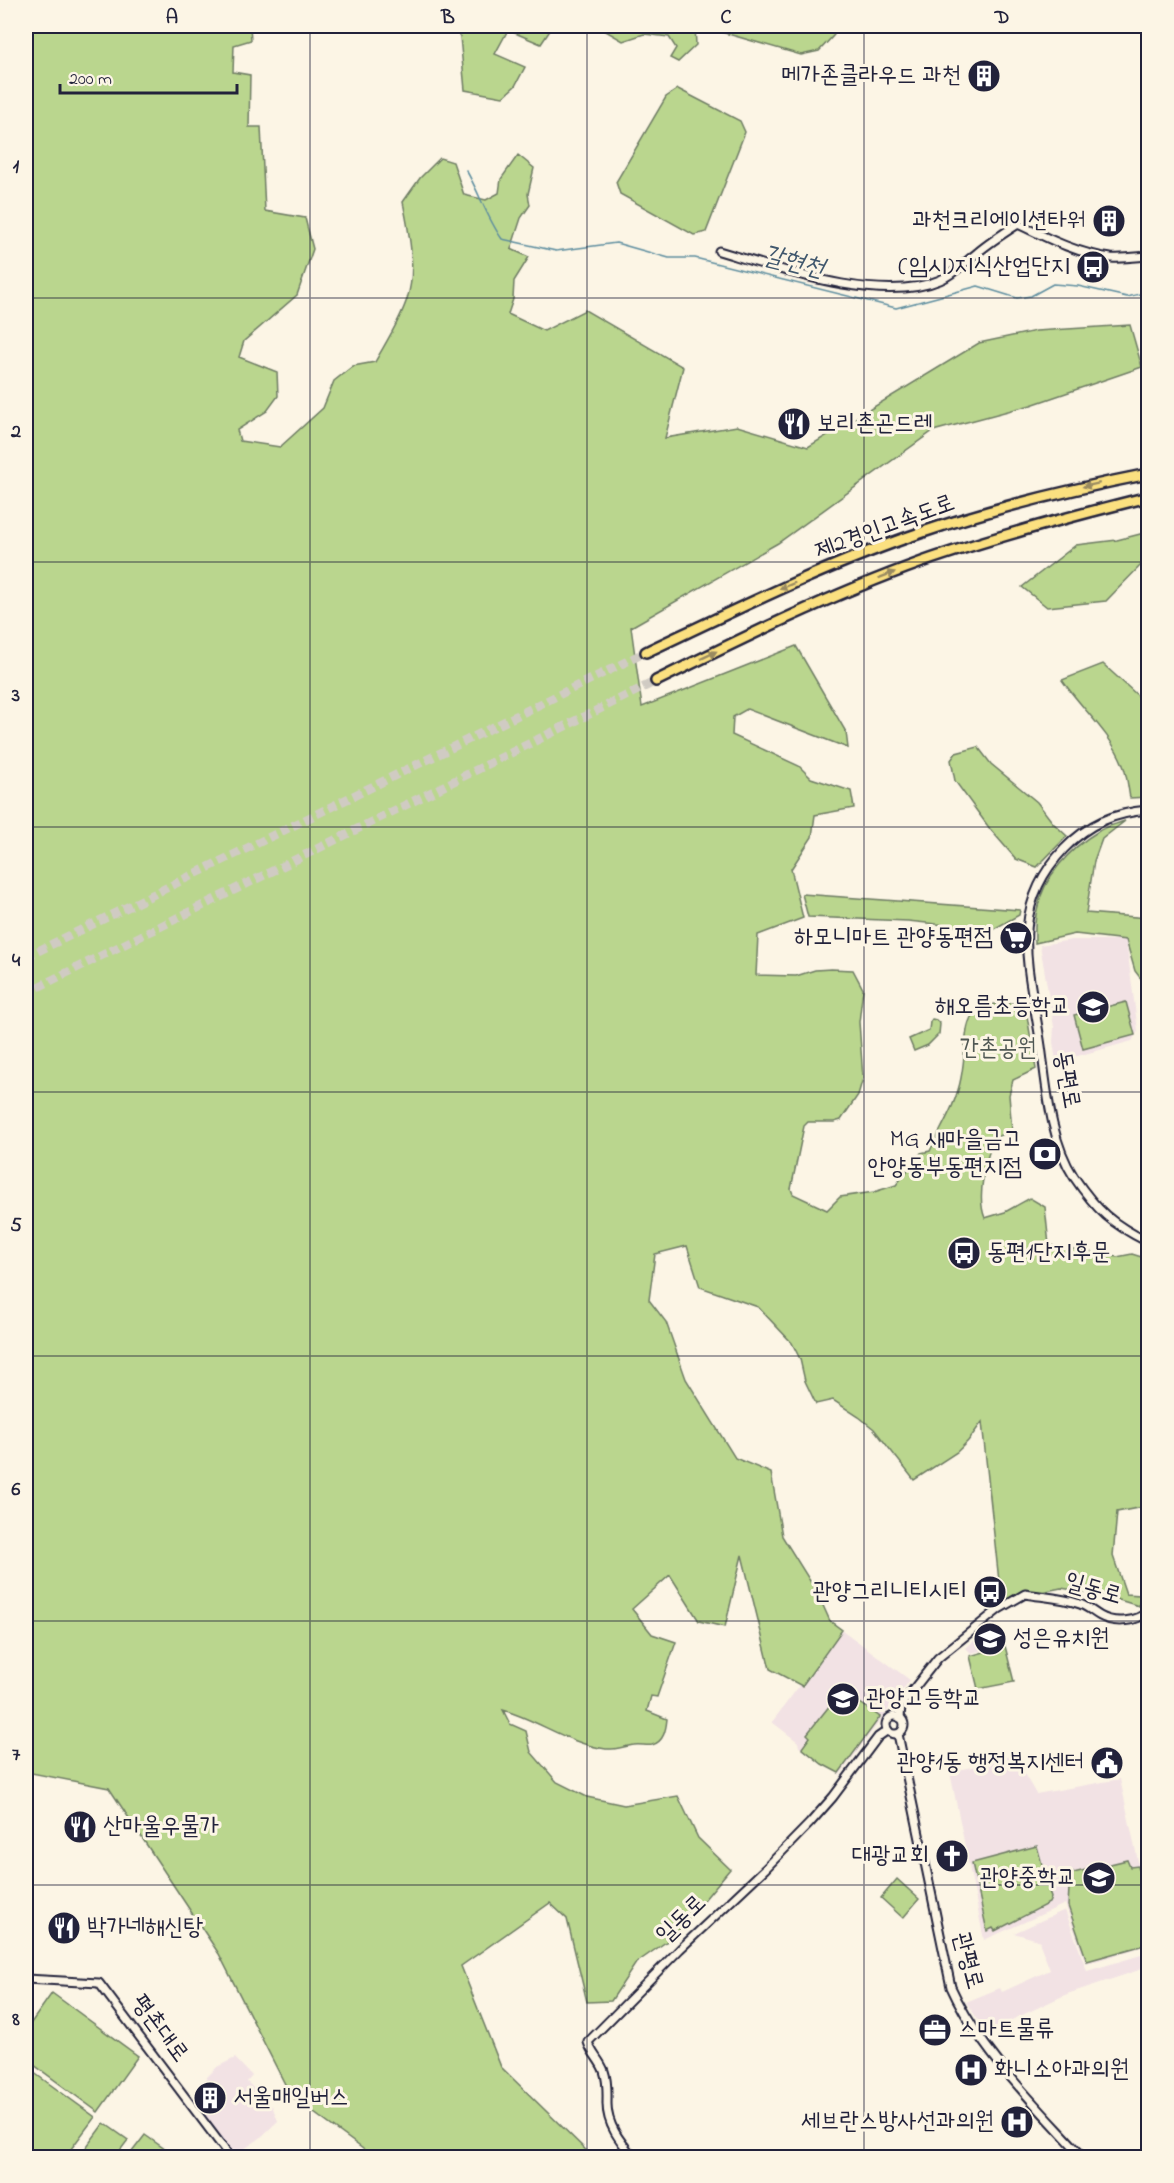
<svg xmlns="http://www.w3.org/2000/svg" width="1174" height="2183" font-family="'Indie Flower','Poor Story',sans-serif">
  <rect width="100%" height="100%" fill="#fcf5e5"/>
  <filter id="ink" filterUnits="userSpaceOnUse"><feTurbulence type="fractalNoise" baseFrequency=".0167" numOctaves="2"/><feDisplacementMap in="SourceGraphic" scale="12" xChannelSelector="R" yChannelSelector="G"/><feConvolveMatrix kernelMatrix="1 2 1 2 8 2 1 2 1" color-interpolation-filters="sRGB"/></filter>
  <g filter="url(#ink)">
    <g fill="#f2e2e4">
      <polygon points="1072,940 1126,940 1138,1031 1132,1041 1056,1062 1053,1042 1054,1027 1040,945"/>
      <polygon points="994,1623 1001,1633 1005,1645 971,1653 966,1648"/>
      <polygon points="842,1630 910,1680 840,1775 799,1747 798,1742 772,1722 800,1685 803,1686"/>
      <polygon points="1013,1755 1036,1794 1120,1779 1148,1907 1148,1945 1086,1964 1065,1904 984,1940 950,1772 988,1763"/>
      <polygon points="1065,1910 1087,1971 1148,1953 1148,1967 1067,1994 986,2032 966,2002 1000,1988 1002,1992 1050,1970 1040,1944 1041,1941 1014,1933"/>
      <polygon points="235,2058 252,2076 247,2082 272,2106 278,2121 259,2139 235,2155 190,2102 208,2076 217,2067"/>
    </g>
    <g fill="#bad68e" stroke="#6e7c64" stroke-width="1.5">
      <path d="M26,26H250L251,40L234,45L233,72L250,75L249,127H261L265,211L305,218L313,249L297,295L244,341L239,357L277,372L278,396L267,411L237,430L240,441L280,447L323,408L334,381L353,366L375,362C386,342 400,321 407,299C417,270 409,232 403,202L420,178L440,158L453,162L464,195L486,200L499,193L501,179L518,155L534,168L528,194L530,205L521,218L511,249L529,257L514,281L513,299L508,314L544,331L585,310L683,367L665,438L737,426L808,447L979,343L1036,331L1130,325L1142,367L1031,405L933,431L778,543L631,627L642,707L796,646L846,732L848,748L747,709L733,717L732,735L799,766L811,778L851,791L854,808L815,815L812,837L791,869L803,918L758,935L756,975L796,976L815,970L831,969L853,970L863,989L859,1022L863,1078L858,1095L841,1120L834,1122H808L804,1126L791,1189L793,1194L827,1210L840,1197L874,1192L896,1185L921,1153L930,1151C941,1127 956,1105 961,1078C971,1026 954,998 1025,1004L1036,1069L1013,1080L1009,1095L1012,1131L994,1138C986,1158 976,1197 985,1218L1005,1212L1030,1198L1045,1207L1049,1245L1117,1257L1132,1254L1148,1259V1495L1143,1507L1117,1512L1113,1556L1126,1594L1140,1595L1139,1606L1099,1594L1061,1588L1001,1600L982,1422L968,1441L957,1452L914,1480L874,1429L859,1417L833,1400L816,1404L805,1381L800,1359L792,1343L758,1307L700,1287L687,1246L655,1254L649,1300L666,1322L686,1379L735,1458L771,1473L782,1536L817,1592L830,1621L842,1630L802,1686L770,1669L742,1555L725,1627L699,1621L670,1575L632,1609L652,1634L676,1642L657,1697L651,1696L647,1711L667,1719C666,1729 664,1742 652,1745C647,1746 640,1744 634,1745C625,1746 615,1750 606,1749C569,1744 538,1720 503,1710L510,1724L526,1731L531,1752L557,1782L587,1797L624,1805L678,1796L698,1838L730,1869L673,1937L636,1963L611,2001L587,2002L567,1919L550,1903L461,1966L501,2067L593,2157H374L291,2096L219,1954L109,1788L26,1772Z"/>
      <polygon points="459,26 553,26 541,44 508,30 495,54 525,67 515,86 503,97 465,90"/>
      <polygon points="597,26 695,26 696,45 678,62 670,58 676,48 669,37 644,34 623,41"/>
      <polygon points="714,26 837,26 833,36 819,51 801,55 714,30"/>
      <polygon points="678,89 740,121 745,132 706,232 694,235 620,194 616,182 666,97"/>
      <polygon points="1148,532 1148,571 1142,564 1106,601 1047,607 1022,587 1076,545 1117,540"/>
      <path d="M1103,664L1148,705V797L1130,798C1128,787 1127,775 1123,765C1111,733 1081,708 1062,680Z"/>
      <polygon points="978,747 991,764 1037,802 1053,823 1067,836 1037,867 1016,859 990,829 955,781 951,760 956,753"/>
      <path d="M1125,821L1102,839L1094,861L1086,913L1148,918V988L1135,971L1126,940L1075,934L1035,943C1035,932 1034,921 1037,910C1043,877 1070,848 1099,831C1106,826 1117,824 1125,821Z"/>
      <polygon points="802,894 1020,910 1019,915 992,930 908,921 808,917"/>
      <polygon points="1126,1002 1135,1035 1083,1049 1074,1015"/>
      <polygon points="932,1019 936,1020 940,1024 939,1034 928,1045 914,1051 909,1039 929,1030 930,1022"/>
      <polygon points="1005,1646 1014,1682 978,1689 970,1656"/>
      <polygon points="846,1693 880,1717 839,1773 822,1764 802,1748 810,1737 807,1734 839,1694"/>
      <polygon points="1037,1846 1051,1898 1049,1903 995,1931 993,1928 987,1931 972,1863"/>
      <polygon points="1127,1860 1130,1867 1138,1866 1148,1913 1148,1944 1087,1961 1068,1906 1069,1888 1065,1875"/>
      <polygon points="897,1879 919,1899 903,1918 881,1898"/>
      <polygon points="52,1993 138,2056 98,2112 26,2059 26,2030"/>
      <polygon points="26,2067 95,2117 65,2157 34,2157 26,2151"/>
      <polygon points="104,2123 128,2140 115,2157 79,2157"/>
      <polygon points="145,2135 169,2152 165,2157 128,2157"/>
    </g>
    <g fill="none" stroke-linecap="round" stroke-linejoin="round">
      <path stroke="#5d8d9f" stroke-width="1.5" d="M466,170C479,192 487,218 502,239L556,251L616,243L669,258H695L896,308L978,286L1017,298L1031,296L1053,284L1078,286L1127,297L1148,292"/>
      <g stroke="#d0cbc3" stroke-width="9" stroke-dasharray="9 4.5" stroke-linecap="butt">
        <polyline points="26,957 646,652"/>
        <polyline points="26,993 656,681"/>
      </g>
      <g stroke="#22223b" stroke-width="11">
        <g id="minor">
          <path d="M719,251C779,269 881,305 940,280C954,274 965,262 977,253C990,242 1004,233 1018,224C1047,238 1078,254 1111,258C1123,259 1136,257 1148,256"/>
          <path d="M1148,810C1114,813 1089,823 1064,849C1006,910 1030,971 1041,1046C1047,1089 1050,1140 1074,1177C1097,1211 1112,1224 1148,1242"/>
          <circle cx="895" cy="1725" r="9"/>
          <path d="M900,1718L901,1705L938,1658L999,1609L1025,1594C1043,1597 1063,1598 1080,1604C1088,1607 1093,1612 1100,1616C1114,1624 1138,1622 1148,1611"/>
          <path d="M898,1734L951,1987C981,2053 1036,2105 1084,2158"/>
          <polyline points="26,1979 99,1983 231,2158"/>
          <path d="M634,2158C621,2142 607,2126 607,2104C607,2092 608,2082 604,2071C600,2060 591,2053 588,2042L680,1949L765,1869L810,1823L833,1797L878,1737L888,1730"/>
        </g>
      </g>
      <g stroke="#22223b" stroke-width="14">
        <g id="highway">
          <path d="M646,652C737,609 828,564 923,532C997,507 1072,489 1148,474"/>
          <path d="M656,681C743,638 830,595 922,562C996,536 1072,516 1148,497"/>
        </g>
      </g>
      <use href="#minor" stroke="#fcf5e5" stroke-width="7"/>
      <use href="#highway" stroke="#fbe080" stroke-width="9"/>
    </g>
    <defs><path id="oneway-solid" d="M-6-.8H1V-3.2L6.5 0L1 3.2V.8H-6Z" transform="scale(1.5)"/></defs>
    <g fill="#998a61">
      <use href="#oneway-solid" transform="translate(1091 485) rotate(168)"/>
      <use href="#oneway-solid" transform="translate(887 575) rotate(-21)"/>
      <use href="#oneway-solid" transform="translate(787 586) rotate(157)"/>
      <use href="#oneway-solid" transform="translate(709 655) rotate(-26)"/>
    </g>
  </g>
  <path fill="none" stroke="#22223b" stroke-width="1.5" stroke-opacity="0.55" d="M310,26V2158M587,26V2158M864,26V2158M26,298H1148M26,562H1148M26,827H1148M26,1092H1148M26,1356H1148M26,1621H1148M26,1885H1148"/>
  <defs>
    <g id="building-disc" transform="scale(1.725)"><circle r="9.5" fill="#22223b" stroke="#fcf5e5"/><path d="M-4-6H4V6H1V3H-1V6H-4ZM-2.5-4.3h1.7v1.8h-1.7ZM.8-4.3h1.7v1.8H.8ZM-2.5-1h1.7V.8h-1.7ZM.8-1h1.7V.8H.8Z" fill="#fff"/></g>
    <g id="bus-disc" transform="scale(1.725)"><circle r="9.5" fill="#22223b" stroke="#fcf5e5"/><path d="M-5-6H5V4H4V6H2V4H-2V6H-4V4H-5ZM-3.5-4V0h7V-4ZM-3.5 1.2v1.5H-2V1.2ZM2 1.2v1.5H3.5V1.2Z" fill="#fff"/></g>
    <g id="restaurant-disc" transform="scale(1.725)"><circle r="9.5" fill="#22223b" stroke="#fcf5e5"/><path d="M-5-6h1v4h1v-4h1v4h1v-4h1v5L-1.5 .5V6h-2V.5L-5-1ZM5-6V6H3V1.5H1.5Q1.5-4 5-6Z" fill="#fff"/></g>
    <g id="supermarket-disc" transform="scale(1.725)"><circle r="9.5" fill="#22223b" stroke="#fcf5e5"/><path d="M-6-5.5h2.5l.6 2H6L4.5 2H-2.5L-4.4-4H-6ZM-1.5 3.2a1.3 1.3 0 1 0 .1 0ZM3 3.2a1.3 1.3 0 1 0 .1 0Z" fill="#fff"/></g>
    <g id="school-disc" transform="scale(1.725)"><circle r="9.5" fill="#22223b" stroke="#fcf5e5"/><path d="M0-5L7-2L0 1L-7-2ZM-4 1L0 2.5L4 1V4Q0 6-4 4Z" fill="#fff"/></g>
    <g id="bank-disc" transform="scale(1.725)"><circle r="9.5" fill="#22223b" stroke="#fcf5e5"/><path d="M-6-4H6V4H-6ZM0-2.3a2.3 2.3 0 1 0 0 4.6a2.3 2.3 0 1 0 0-4.6Z" fill="#fff"/></g>
    <g id="civic-disc" transform="scale(1.725)"><circle r="9.5" fill="#22223b" stroke="#fcf5e5"/><path d="M-.6-6.5H3V-4.5H.6V-3L4-1V1h2V6H-6V1h2V-1L-.6-3ZM-1.2 2.5V6h2.4V2.5Z" fill="#fff"/></g>
    <g id="church-disc" transform="scale(1.725)"><circle r="9.5" fill="#22223b" stroke="#fcf5e5"/><path d="M-1.2-6h2.4v3.5h3.3v2.4h-3.3V6h-2.4V-.1h-3.3v-2.4h3.3Z" fill="#fff"/></g>
    <g id="office-disc" transform="scale(1.725)"><circle r="9.5" fill="#22223b" stroke="#fcf5e5"/><path d="M-6-3h4V-5.5h4V-3h4V5H-6ZM-1-4.5V-3h2v-1.5ZM-6 0V1H6V0Z" fill="#fff"/></g>
    <g id="hospital-disc" transform="scale(1.725)"><circle r="9.5" fill="#22223b" stroke="#fcf5e5"/><path d="M-5-5h3v3.5h4V-5h3V5h-3V1.5h-4V5h-3Z" fill="#fff"/></g>
  </defs>
  <g fill-rule="evenodd">
    <use href="#building-disc" x="984" y="76"/>
    <use href="#building-disc" x="1109" y="221"/>
    <use href="#bus-disc" x="1093" y="267"/>
    <use href="#restaurant-disc" x="794" y="424"/>
    <use href="#supermarket-disc" x="1016" y="938"/>
    <use href="#school-disc" x="1093" y="1007"/>
    <use href="#bank-disc" x="1045" y="1154"/>
    <use href="#bus-disc" x="964" y="1253"/>
    <use href="#bus-disc" x="990" y="1592"/>
    <use href="#school-disc" x="990" y="1639"/>
    <use href="#school-disc" x="843" y="1699"/>
    <use href="#civic-disc" x="1107" y="1763"/>
    <use href="#restaurant-disc" x="80" y="1827"/>
    <use href="#church-disc" x="952" y="1856"/>
    <use href="#school-disc" x="1099" y="1878"/>
    <use href="#restaurant-disc" x="64" y="1928"/>
    <use href="#office-disc" x="935" y="2030"/>
    <use href="#hospital-disc" x="971" y="2070"/>
    <use href="#building-disc" x="210" y="2098"/>
    <use href="#hospital-disc" x="1017" y="2122"/>
  </g>
  <g text-anchor="middle" dominant-baseline="central" stroke-width="6" stroke-linejoin="round" paint-order="stroke">
    <g font-size="24" fill="#22223b" stroke="#fcf5e5" text-anchor="end">
      <text x="961" y="76">메가존클라우드 과천</text>
      <text x="1086" y="221">과천크리에이션타워</text>
      <text x="1070" y="267">(임시)지식산업단지</text>
      <text x="817" y="424" text-anchor="start">보리촌곤드레</text>
      <text x="993" y="938">하모니마트 관양동편점</text>
      <text x="1070" y="1007">해오름초등학교</text>
      <text x="1022" y="1140">MG 새마을금고<tspan x="1022" dy="28">안양동부동편지점</tspan></text>
      <text x="987" y="1253" text-anchor="start">동편1단지후문</text>
      <text x="967" y="1592">관양그리니티시티</text>
      <text x="1013" y="1639" text-anchor="start">성은유치원</text>
      <text x="866" y="1699" text-anchor="start">관양고등학교</text>
      <text x="1084" y="1763">관양1동 행정복지센터</text>
      <text x="103" y="1827" text-anchor="start">산마울우물가</text>
      <text x="929" y="1856">대광교회</text>
      <text x="1076" y="1878">관양중학교</text>
      <text x="87" y="1928" text-anchor="start">박가네해신탕</text>
      <text x="958" y="2030" text-anchor="start">스마트물류</text>
      <text x="994" y="2070" text-anchor="start">화니소아과의원</text>
      <text x="233" y="2098" text-anchor="start">서울매일버스</text>
      <text x="994" y="2122">세브란스방사선과의원</text>
    </g>
    <g font-size="24" fill="#22223b" stroke="#fcf5e5">
      <text transform="translate(885 528) rotate(-20)">제2경인고속도로</text>
      <text transform="translate(1066 1080) rotate(80)">동편로</text>
      <text transform="translate(1093 1590) rotate(16)">일동로</text>
      <text transform="translate(682 1920) rotate(-44)">일동로</text>
      <text transform="translate(967 1961) rotate(75)">관평로</text>
      <text transform="translate(159 2029) rotate(53)">평촌대로</text>
    </g>
    <g font-size="24" fill="#505854" stroke="#fcf5e5">
      <text x="998" y="1049">간촌공원</text>
    </g>
    <g font-size="26" font-style="italic" fill="#40576d" stroke="#fcf5e5">
      <text transform="translate(793 263) rotate(14)">갈현천</text>
    </g>
  </g>
  <rect width="1174" height="2183" fill="none" stroke="#fcf5e5" stroke-width="66"/>
  <path d="M60 84v9h177v-9" fill="none" stroke="#22223b" stroke-width="3"/>
  <text x="69" y="84" font-size="18" fill="#22223b" stroke="#fcf5e5" stroke-width="4.5" paint-order="stroke">200 m</text>
  <rect x="33" y="33" width="1108" height="2117" fill="none" stroke="#22223b" stroke-width="2"/>
  <g font-size="20" text-anchor="middle" font-weight="bold" fill="#22223b">
    <text x="172" y="23">A</text>
    <text x="448" y="23">B</text>
    <text x="726" y="23">C</text>
    <text x="1002" y="23">D</text>
    <text x="16" y="172">1</text>
    <text x="16" y="437">2</text>
    <text x="16" y="701">3</text>
    <text x="16" y="966">4</text>
    <text x="16" y="1231">5</text>
    <text x="16" y="1495">6</text>
    <text x="16" y="1760">7</text>
    <text x="16" y="2025">8</text>
  </g>
</svg>
